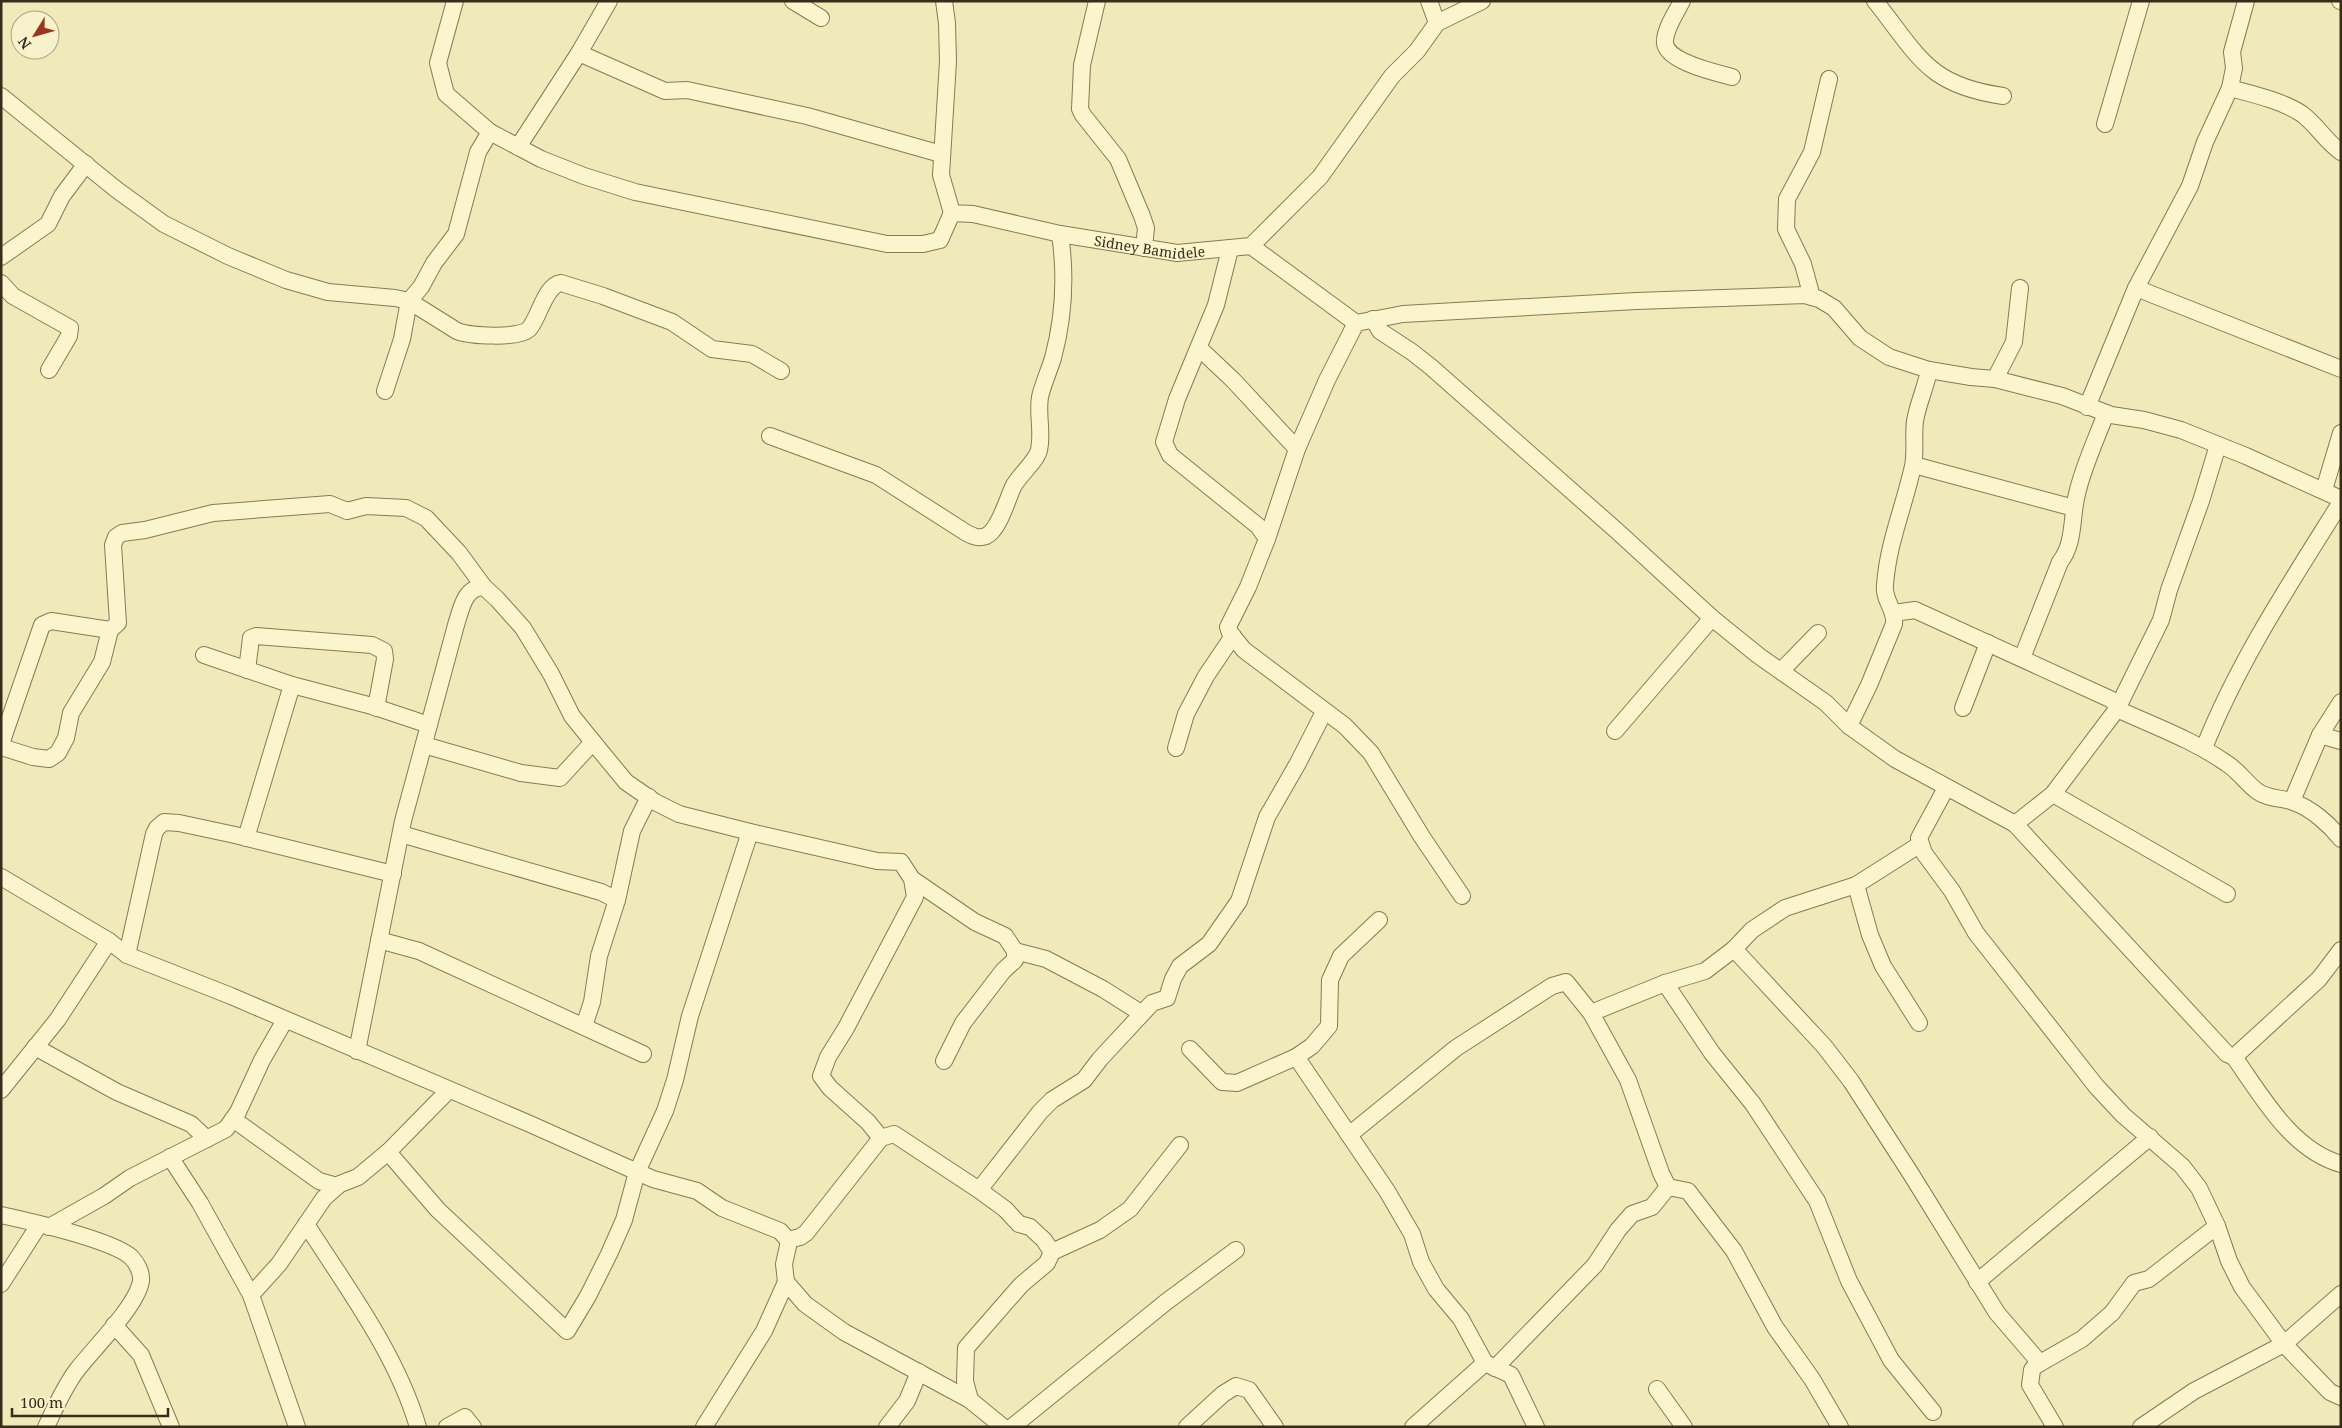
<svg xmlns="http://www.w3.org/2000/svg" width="2342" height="1428" font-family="'Noto Serif',serif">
  <rect width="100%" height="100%" fill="#f0eabb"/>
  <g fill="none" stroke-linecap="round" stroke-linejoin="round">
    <g stroke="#887954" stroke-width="18">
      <g id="minor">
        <polyline points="455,1 438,63 446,94 490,132 541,159 584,176 635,192 887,244 923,244 940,240 952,213"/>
        <polyline points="793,1 821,18"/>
        <path id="s1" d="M944,1L947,23L948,61L941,175L952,213L973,214L1060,234L1177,253L1251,246L1320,177L1392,76L1417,51L1437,23L1429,1"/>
        <polyline points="1097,1 1082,65 1080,109 1083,115 1118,159 1142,216 1146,228 1144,248"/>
        <path d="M1682,1C1676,13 1666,27 1665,40C1662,61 1717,73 1732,77"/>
        <path d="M1875,1C1919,56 1927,85 2003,96"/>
        <path d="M2246,1L2232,52L2234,68L2230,88C2252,94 2283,101 2302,114C2317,125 2326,142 2341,152"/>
        <polyline points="2340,1 2341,1"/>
        <polyline points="1437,23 1482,1"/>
        <polyline points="579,53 665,91 687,90 807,116 941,154"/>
        <polyline points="1,96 117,190 164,224 228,256 286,280 328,292 395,298 409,301 421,287 434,263 456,234 478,152 490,132"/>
        <polyline points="2105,124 2141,1"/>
        <polyline points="518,147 579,53 609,1"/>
        <polyline points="1251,246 1356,323"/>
        <polyline points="1230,249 1216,305 1177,399 1164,442 1170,455 1258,526 1267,539"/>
        <polyline points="1,257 48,224 62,196 86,164"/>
        <polyline points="1,283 13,296 70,328 69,336 49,370"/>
        <polyline points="2136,288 2341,369"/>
        <polyline points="1812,297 1803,264 1786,229 1787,199 1812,152 1829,79"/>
        <polyline points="1373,319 1380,331 1412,352 1431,367 1617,531 1712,618 1759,656 1826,703 1849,726 1895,759 2015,824 2053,794 2117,709 2161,620 2169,590 2201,501 2218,445"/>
        <polyline points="1199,348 1233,380 1297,449"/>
        <polyline points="1995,379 2014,342 2020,288"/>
        <path d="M385,391L402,339L409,301L457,331C470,336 519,339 529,329C539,318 545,285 561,283L603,296L672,322L712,349L752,354L781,371"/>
        <polyline points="2087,407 2136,288 2190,186 2205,142 2230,88"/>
        <path d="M770,436L876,475L965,532C972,536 978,539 986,536C999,530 1007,500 1013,487C1019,475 1036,462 1039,450C1043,432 1037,415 1040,397C1043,384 1049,371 1053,358C1064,317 1066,275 1060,234"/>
        <polyline points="1914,465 2074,508"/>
        <polyline points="2324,490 2341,433"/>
        <polyline points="1894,613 1915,610 2110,699 2119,705"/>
        <polyline points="204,655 292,685 372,706 429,725"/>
        <path d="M2022,658L2060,562C2075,543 2071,517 2077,494C2083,467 2096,440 2106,413"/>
        <polyline points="247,670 251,638 256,636 372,645 384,651 385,659 376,708"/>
        <polyline points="1781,671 1818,633"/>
        <polyline points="1963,708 1988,643"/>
        <path d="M2117,709C2154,726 2193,740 2226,763C2238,770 2246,783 2257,791C2269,800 2282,797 2293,802C2311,808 2329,824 2341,839"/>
        <path d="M1849,726L1869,685L1894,624C1896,610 1883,600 1885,585C1888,543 1904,507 1913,466C1916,452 1913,436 1915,421C1918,403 1926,387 1929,370"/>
        <polyline points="1615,731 1712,618"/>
        <polyline points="2320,735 2341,741"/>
        <polyline points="1,744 42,625 51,621 110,630 118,623 113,545 116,537 122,533 145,530 213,513 330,504 347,511 366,506 406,508 426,518 459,553 484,587"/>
        <polyline points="424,745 521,773 560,778 593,742"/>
        <polyline points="1,747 33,757 49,759 58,753 66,738 71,713 102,662 110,630"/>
        <polyline points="1176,748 1186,714 1206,676 1233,636"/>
        <path d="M2204,748C2239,660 2291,582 2341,502"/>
        <polyline points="1946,788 1919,838 1924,853 1952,891 1976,933 2096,1086 2123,1115 2182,1166 2199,1188 2217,1226 2229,1261 2242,1287 2284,1344 2330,1392 2341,1397"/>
        <polyline points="2053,794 2227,894"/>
        <polyline points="2292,801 2320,735 2341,702"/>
        <polyline points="2015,824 2227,1054 2234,1057 2319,979 2341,950"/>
        <polyline points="401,834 601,892 617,900 632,831 649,797"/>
        <polyline points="246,838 292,685"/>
        <polyline points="1,877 109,941 127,955 231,996 530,1124 653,1179 697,1191 722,1208 780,1231 788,1240 788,1246 784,1264 786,1282 805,1304 844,1332 970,1400 1003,1427"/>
        <polyline points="912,879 975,922 1005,936 1015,951 1015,960 1003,971 963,1023 944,1061"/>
        <polyline points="1856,885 1870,935 1883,966 1919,1023"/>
        <polyline points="1462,896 1422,837 1371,753 1345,726 1244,650 1230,633 1228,627 1248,587 1267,539 1297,449 1327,380 1356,323 1403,314 1636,301 1805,295 1819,299 1834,308 1860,338 1889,357 1929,370 1971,377 1995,379 2062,396 2111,415 2144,420 2181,430 2246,456 2341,499"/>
        <polyline points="379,940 419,951 643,1054"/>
        <polyline points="1734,949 1824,1046 1851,1081 1911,1174 1997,1313 2040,1363"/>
        <polyline points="1015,951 1046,959 1103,989 1141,1013"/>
        <polyline points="127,955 154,834 157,828 164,822 179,823 235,835 393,874"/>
        <polyline points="1665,983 1712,1053 1753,1104 1817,1201 1849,1281 1891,1360 1933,1412"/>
        <polyline points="1591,1013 1665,983 1705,971 1734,949 1752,930 1785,908 1856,885 1919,845"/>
        <polyline points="584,1026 592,1002 599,956 617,900"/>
        <polyline points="35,1047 117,1092 191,1124 207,1139"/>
        <polyline points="1190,1049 1222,1082 1237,1083 1296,1057 1299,1061 1387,1191 1412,1234 1421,1262 1436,1289 1461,1319 1485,1363 1511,1375 1536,1427"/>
        <path d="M357,1051L403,821L456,625C461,610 464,587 484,587L497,599L523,628L551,674L572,716L593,742L626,782L655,802L679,814L750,832L877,861L901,862L912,879L915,897L846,1028L828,1057L821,1076L830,1088L868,1122L881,1138"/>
        <polyline points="1296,1057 1312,1046 1329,1026 1330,980 1341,956 1379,920"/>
        <path d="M2234,1057C2262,1096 2291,1150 2341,1164"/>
        <polyline points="1,1090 58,1019 109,941"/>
        <polyline points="233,1119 319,1181 337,1186"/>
        <polyline points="1349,1135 1456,1048 1552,986 1566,982 1591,1013 1628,1080 1661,1173 1668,1187 1688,1191 1734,1251 1775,1327 1812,1379 1840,1427"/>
        <polyline points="388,1152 438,1210 567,1331 588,1296 609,1254 624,1220 637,1172 665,1111 675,1080 690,1016 750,832"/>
        <polyline points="170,1157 200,1203 251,1295 297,1427"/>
        <polyline points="979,1190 1040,1112 1052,1100 1084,1080 1100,1059 1152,1003 1167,998 1173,979 1180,966 1209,944 1239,901 1267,817 1298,763 1324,712"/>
        <path d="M1,1215C29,1221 112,1240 131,1257C137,1263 142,1273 141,1281C137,1306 93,1349 77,1370C64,1387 55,1408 46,1427"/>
        <path d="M306,1224C347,1288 396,1353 418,1427"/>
        <polyline points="49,1227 104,1196 130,1178 226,1129 238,1112 262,1060 285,1020"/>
        <polyline points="788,1240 800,1237 806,1233 881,1138 894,1134 979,1190 1005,1209 1019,1224 1030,1227 1044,1240 1052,1252 1047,1263 1021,1285 966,1348 965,1381 970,1400"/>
        <polyline points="1052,1252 1100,1230 1130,1209 1180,1145"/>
        <polyline points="1977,1282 2150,1137"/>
        <polyline points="1,1284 39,1225"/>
        <polyline points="251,1295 279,1264 324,1198 340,1184 358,1177 388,1152 449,1090"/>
        <polyline points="114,1325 141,1355 171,1427"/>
        <polyline points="1495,1368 1595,1265 1618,1230 1632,1214 1652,1207 1668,1187"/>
        <polyline points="1657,1389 1684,1427"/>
        <polyline points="447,1427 465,1417 473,1427"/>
        <polyline points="704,1427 764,1331 786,1282"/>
        <polyline points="887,1427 907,1401 919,1372"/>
        <polyline points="1012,1427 1166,1302 1236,1250"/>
        <polyline points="1187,1427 1223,1394 1236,1386 1249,1390 1275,1427"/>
        <polyline points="1413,1427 1485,1363"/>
        <polyline points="2055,1427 2030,1385 2032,1370 2035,1366 2082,1339 2112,1313 2134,1283 2149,1279 2217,1226"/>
        <polyline points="2141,1427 2194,1391 2284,1344 2341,1294"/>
      </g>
    </g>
    <use href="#minor" stroke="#fbf5ce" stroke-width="16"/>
  </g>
  <g text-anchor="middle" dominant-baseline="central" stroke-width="4.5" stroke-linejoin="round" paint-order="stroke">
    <g font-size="14" fill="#362d1a" stroke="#f7f2cb">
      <text stroke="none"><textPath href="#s1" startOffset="415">Sidney Bamidele</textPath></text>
    </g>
  </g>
  <rect width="2342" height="1428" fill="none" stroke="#362d1a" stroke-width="5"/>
  <g transform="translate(35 35) rotate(233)"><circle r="24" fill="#f7f2cb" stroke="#aaa384"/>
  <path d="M0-4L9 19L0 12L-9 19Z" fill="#9b3521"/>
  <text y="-8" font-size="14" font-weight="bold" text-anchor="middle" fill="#362d1a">N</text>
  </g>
  <path d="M12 1408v8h156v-8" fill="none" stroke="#362d1a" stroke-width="2.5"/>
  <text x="20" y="1408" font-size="15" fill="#362d1a" stroke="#f7f2cb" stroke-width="4" paint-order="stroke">100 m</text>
</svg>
